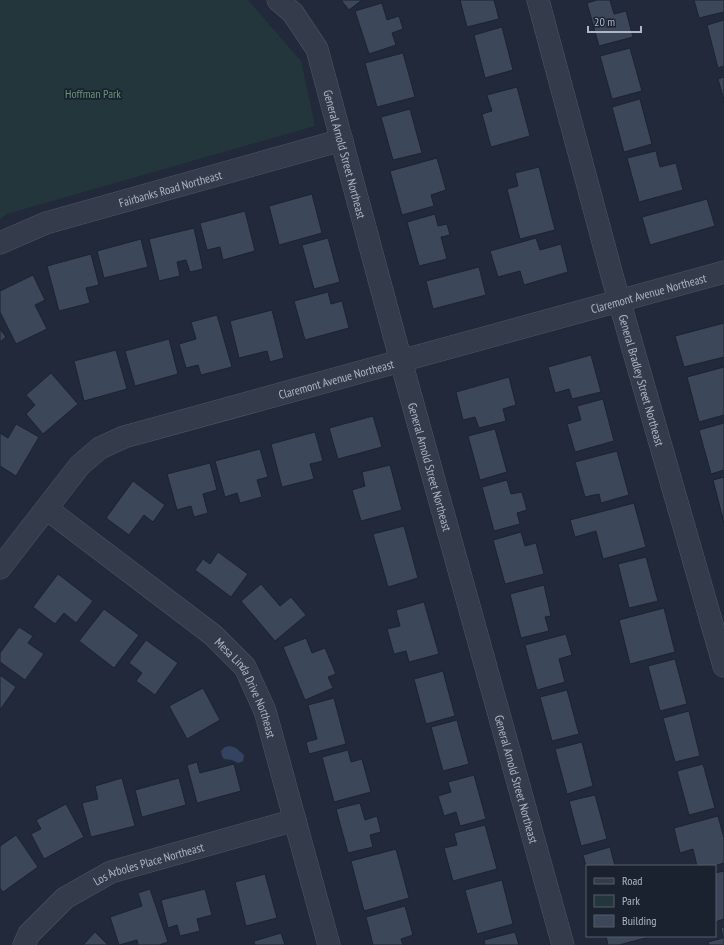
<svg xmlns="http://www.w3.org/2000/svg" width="724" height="945" font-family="'PT Sans Narrow',sans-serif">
  <rect width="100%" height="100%" fill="#21293a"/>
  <polygon fill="#23363b" points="0,0 248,0 301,61 315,126 7,214 0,219"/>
  <polygon fill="#344362" points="230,746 236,748 244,755 243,761 241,762 238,763 232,760 224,759 222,756 221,751 225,747"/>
  <g fill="#3c4759" stroke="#1c2331">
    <polygon points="341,0 362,0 349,10"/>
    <polygon points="460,0 494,0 499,19 467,27"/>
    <polygon points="597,0 610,0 614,14 626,11 633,37 599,46 587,3"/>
    <polygon points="694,0 724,0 724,12 699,18"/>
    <polygon points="382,3 387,20 399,16 403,29 392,33 396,45 369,54 355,11"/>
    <polygon points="724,20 724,66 718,68 707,25"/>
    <polygon points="502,27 513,70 485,78 474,35"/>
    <polygon points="630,48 642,91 612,99 600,56"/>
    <polygon points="403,53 415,97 377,107 365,63"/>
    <polygon points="724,77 724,100 718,79"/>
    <polygon points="517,87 530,136 491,147 482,114 492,111 487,95"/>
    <polygon points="640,99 652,144 624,152 612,107"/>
    <polygon points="410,109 422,153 393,160 381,117"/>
    <polygon points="656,151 660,167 676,163 683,190 639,202 627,158"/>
    <polygon points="437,158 446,190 431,195 434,206 402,215 390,171"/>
    <polygon points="539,167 555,230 520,239 507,189 518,186 515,173"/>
    <polygon points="312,194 322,233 279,245 269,206"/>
    <polygon points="707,199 715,226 650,245 642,217"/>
    <polygon points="245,211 255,251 223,260 220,247 207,250 200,223"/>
    <polygon points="435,214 438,226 447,224 450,235 441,237 447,259 419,266 407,222"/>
    <polygon points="194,228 203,269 190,272 186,260 177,262 180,276 159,281 149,239"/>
    <polygon points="328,238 340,282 314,289 302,245"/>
    <polygon points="536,238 540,250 561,244 568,272 524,285 520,271 498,277 490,251"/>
    <polygon points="141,239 148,267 104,278 97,251"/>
    <polygon points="91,254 99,285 86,288 90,303 59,311 47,266"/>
    <polygon points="479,267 486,295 433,309 426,281"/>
    <polygon points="33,275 45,300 35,305 47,329 16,344 0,312 0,291"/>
    <polygon points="328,292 331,304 342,301 349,328 305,340 294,301"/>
    <polygon points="272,310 284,358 270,362 267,351 239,358 230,321"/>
    <polygon points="217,315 232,367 201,375 198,365 186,368 179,344 196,339 191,322"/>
    <polygon points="724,323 724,357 684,367 675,336"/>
    <polygon points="0,329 6,337 0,342"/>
    <polygon points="169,339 178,374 135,386 125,351"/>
    <polygon points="116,350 127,389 84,401 74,361"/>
    <polygon points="591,355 601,392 572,399 569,389 555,393 548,367"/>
    <polygon points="724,367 724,415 699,422 687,377"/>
    <polygon points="51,373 78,404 43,434 26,414 35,405 26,395"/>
    <polygon points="509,377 516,405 503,409 506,421 479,428 475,417 463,420 456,392"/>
    <polygon points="603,399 614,441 575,452 567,424 581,420 577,406"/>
    <polygon points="373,416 382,447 338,459 329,428"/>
    <polygon points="724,423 724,470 711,474 699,430"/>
    <polygon points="16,424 39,437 16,476 0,466 0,433 8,438"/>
    <polygon points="495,429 507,472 480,480 468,436"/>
    <polygon points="315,432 323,461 310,464 314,479 282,487 271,444"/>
    <polygon points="260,449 268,477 257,480 262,497 240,503 237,493 225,497 215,461"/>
    <polygon points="617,451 629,495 601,503 599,494 585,497 575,462"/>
    <polygon points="210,463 217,490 203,494 208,513 194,517 191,506 177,510 167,474"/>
    <polygon points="390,465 402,510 361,521 352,490 365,486 362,472"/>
    <polygon points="724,477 724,523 713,480"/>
    <polygon points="507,480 511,494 522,492 527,510 517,513 520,524 494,531 482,487"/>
    <polygon points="133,481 165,505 153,522 144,515 129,535 106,518"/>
    <polygon points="634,503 646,547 603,559 596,531 575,537 570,520"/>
    <polygon points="404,526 418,578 388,587 373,534"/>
    <polygon points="521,532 525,546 536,543 544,574 505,584 493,540"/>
    <polygon points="218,552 248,574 231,597 195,570 203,559 210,564"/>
    <polygon points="646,557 658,601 629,608 618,564"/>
    <polygon points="58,574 93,601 76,623 64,613 55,624 33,607"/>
    <polygon points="261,584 280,606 291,597 306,615 275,641 241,601"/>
    <polygon points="544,585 551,616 545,617 549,631 521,638 510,594"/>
    <polygon points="424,602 439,654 409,662 406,651 394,654 387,629 400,626 396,610"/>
    <polygon points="664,608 675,652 630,664 619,620"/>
    <polygon points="104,609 139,635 114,668 79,641"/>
    <polygon points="19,627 33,636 28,643 44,654 25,680 0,662 0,653"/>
    <polygon points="566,634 572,655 559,659 565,682 537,690 525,645"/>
    <polygon points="306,638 312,653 325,648 336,674 328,677 333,688 305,700 283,647"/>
    <polygon points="146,640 178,663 155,695 136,681 142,673 129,663"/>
    <polygon points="675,659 687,704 660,711 648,666"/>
    <polygon points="443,671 455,716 426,724 414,679"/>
    <polygon points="0,675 16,687 0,710"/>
    <polygon points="203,688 220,720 187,739 169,706"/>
    <polygon points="567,690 579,734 552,741 540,697"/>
    <polygon points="334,698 346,744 309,754 306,742 317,739 308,705"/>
    <polygon points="689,711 700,756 675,762 663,718"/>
    <polygon points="457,720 469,764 443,771 431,727"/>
    <polygon points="582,742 593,786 567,794 555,749"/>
    <polygon points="348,750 351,762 362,759 371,792 334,802 322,757"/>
    <polygon points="197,762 200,773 234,764 241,791 197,803 187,765"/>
    <polygon points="703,764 715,808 689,815 677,771"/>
    <polygon points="474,775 486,819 460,826 456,812 444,816 438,796 451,792 448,782"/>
    <polygon points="122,778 135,826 91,837 82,803 98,799 95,786"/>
    <polygon points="179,778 186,805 142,817 135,790"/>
    <polygon points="595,795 607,839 581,846 569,801"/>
    <polygon points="360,803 365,820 377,816 381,832 370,835 373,847 348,853 336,809"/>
    <polygon points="66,804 84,837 44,859 31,834 41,829 36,820"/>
    <polygon points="718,816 724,838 724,863 714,866 697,866 693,849 680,853 674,828"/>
    <polygon points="485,825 497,869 453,881 444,848 457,845 454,833"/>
    <polygon points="16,835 38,867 3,892 0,888 0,846"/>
    <polygon points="610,847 615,866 587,866 587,870 583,855"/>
    <polygon points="396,849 409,898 364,911 351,861"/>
    <polygon points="724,871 724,919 715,922 715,873"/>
    <polygon points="265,874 277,918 246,926 235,882"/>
    <polygon points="502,880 513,924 477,934 465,890"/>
    <polygon points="150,889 168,942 159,945 138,945 137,940 119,945 110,917 142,906 138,893"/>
    <polygon points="205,889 212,915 197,919 200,931 180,936 177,925 168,928 161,900"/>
    <polygon points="405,906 413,935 401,939 403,945 373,945 366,917"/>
    <polygon points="724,927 724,945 709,945 708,942 723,938 721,928"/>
    <polygon points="95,932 108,945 83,945"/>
    <polygon points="515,932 519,945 485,945 484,940"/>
    <polygon points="281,933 285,945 255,945 254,941"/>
    <polygon points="606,936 653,936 619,945 608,945"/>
  </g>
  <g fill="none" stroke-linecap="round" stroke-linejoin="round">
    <g stroke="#4f5665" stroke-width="23">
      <g id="minor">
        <path id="s1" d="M278,0L293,13L317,49L401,361L563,945"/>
        <path id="s2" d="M538,0L613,279L724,666"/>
        <path id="s3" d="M0,243L46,223L342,140"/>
        <path id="s4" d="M47,509L213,635L245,667L265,711L329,945"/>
        <path id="s5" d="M0,568L80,465L100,448L124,437L724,272"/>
        <path id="s6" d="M24,945L29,934L65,898L111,872L295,820"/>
      </g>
    </g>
    <use href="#minor" stroke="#343b4a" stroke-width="22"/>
  </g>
  <g text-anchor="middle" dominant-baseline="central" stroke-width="3.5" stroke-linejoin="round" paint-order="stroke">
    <g font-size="12" fill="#669876" stroke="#1a212f">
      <text x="93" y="93">Hoffman Park</text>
    </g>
    <g font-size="12" fill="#afb6c6" stroke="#1a212f">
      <text stroke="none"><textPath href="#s1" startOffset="172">General Arnold Street Northeast</textPath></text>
      <text stroke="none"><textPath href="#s3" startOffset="179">Fairbanks Road Northeast</textPath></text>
      <text stroke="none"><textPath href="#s5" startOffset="727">Claremont Avenue Northeast</textPath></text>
      <text stroke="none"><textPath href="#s5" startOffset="403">Claremont Avenue Northeast</textPath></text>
      <text stroke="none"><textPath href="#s2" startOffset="394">General Bradley Street Northeast</textPath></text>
      <text stroke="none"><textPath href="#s1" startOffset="496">General Arnold Street Northeast</textPath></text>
      <text stroke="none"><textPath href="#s4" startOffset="272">Mesa Linda Drive Northeast</textPath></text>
      <text stroke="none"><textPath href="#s1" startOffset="820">General Arnold Street Northeast</textPath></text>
      <text stroke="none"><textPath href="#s6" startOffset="154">Los Arboles Place Northeast</textPath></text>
    </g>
  </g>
  <rect x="586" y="865" width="130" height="72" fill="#1a212f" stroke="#565d6b"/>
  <rect x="594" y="878" width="20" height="6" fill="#343b4a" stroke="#565d6b"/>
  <text x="622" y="885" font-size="12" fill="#afb6c6">Road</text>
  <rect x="594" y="895" width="20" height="12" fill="#23363b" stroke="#565d6b"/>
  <text x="622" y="905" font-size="12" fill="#afb6c6">Park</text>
  <rect x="594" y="915" width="20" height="12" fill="#3c4759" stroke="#565d6b"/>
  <text x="622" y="925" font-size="12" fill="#afb6c6">Building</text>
  <path d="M588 26v6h53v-6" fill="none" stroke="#afb6c6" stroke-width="2"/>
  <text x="594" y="26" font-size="12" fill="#afb6c6" stroke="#1a212f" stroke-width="3" paint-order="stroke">20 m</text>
</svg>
